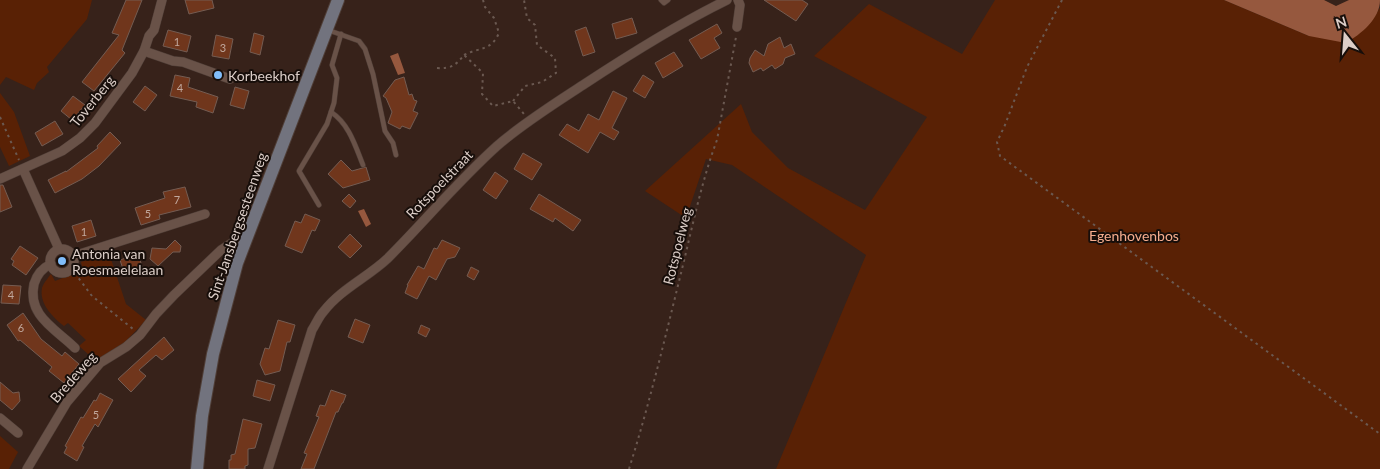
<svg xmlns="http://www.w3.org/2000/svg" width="1380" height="469" font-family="Lato,sans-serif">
  <rect width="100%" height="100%" fill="#37221a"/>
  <g fill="#592105">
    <polygon points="0,0 92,0 87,19 47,67 49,72 37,83 34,90 6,77 0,85"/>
    <polygon points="995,0 1224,0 1309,36 1371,21 1380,8 1380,469 776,469 866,255 732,165 706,159 686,218 645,191 741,104 752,132 788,168 865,210 927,117 814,56 869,4 962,54"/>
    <polygon points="0,93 14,112 30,156 9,166 0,147"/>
    <path d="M109,253L126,304L146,320L124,343L97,362L79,346L86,340L68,323L64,326C53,317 39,304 42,288C43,284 48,278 51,274L55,281L83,270L81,262Z"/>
    <polygon points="0,436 18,452 9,469 0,469"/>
  </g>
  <g fill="#96583e">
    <path d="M1224,0H1324L1336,6L1349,0H1380C1380,19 1361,34 1346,43L1309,36Z"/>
    <polygon points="398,53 405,73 398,75 390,56"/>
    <polygon points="364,209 371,224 366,227 358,211"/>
  </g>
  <g fill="#70361c" stroke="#745c52">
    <polygon points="126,0 142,0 122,50 125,53 94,91 82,82 119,35 112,33"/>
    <polygon points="185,0 212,0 214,8 189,14"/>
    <polygon points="764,0 802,0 808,4 796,21"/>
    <polygon points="632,18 637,33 616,39 612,24"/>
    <polygon points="717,24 722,33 714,38 720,48 701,59 689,40"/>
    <polygon points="586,27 595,52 583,56 575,31"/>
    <polygon points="168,30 191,36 187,52 163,46"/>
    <polygon points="254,33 264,36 260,55 250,52"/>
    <polygon points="216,35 233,39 229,59 212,56"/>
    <polygon points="780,37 784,48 791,44 795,54 785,58 783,64 775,69 772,65 763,71 761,68 753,72 749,63 750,58 755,50 764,56 768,44"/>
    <polygon points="674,52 683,66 663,78 655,63"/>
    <polygon points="175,75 190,78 188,87 218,97 213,113 196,107 197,102 170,96"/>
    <polygon points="643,75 654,82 645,98 633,91"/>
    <polygon points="404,77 409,95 412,94 414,100 417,101 413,111 418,113 410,129 402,126 400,129 388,123 392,112 386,98 383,96 395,80"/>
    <polygon points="145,86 157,95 145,111 133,102"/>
    <polygon points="235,87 249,91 244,109 230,105"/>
    <polygon points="613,91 627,98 612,128 619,132 614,140 600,132 588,153 559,135 567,124 579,131 588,114 599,120"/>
    <polygon points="73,96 85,105 72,120 61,111"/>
    <polygon points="55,121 63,134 42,146 35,133"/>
    <polygon points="110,132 121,143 99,166 82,179 55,193 48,180 66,171 66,172 98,148 97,146"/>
    <polygon points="523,153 542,164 532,180 514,169"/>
    <polygon points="341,160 352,171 366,167 370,180 343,188 328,174"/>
    <polygon points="495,172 508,181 496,199 483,190"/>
    <polygon points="0,185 3,185 12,207 0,212"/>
    <polygon points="185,187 191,207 159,215 160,219 141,225 135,208 165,198 163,192"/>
    <polygon points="349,194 356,201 350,208 342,201"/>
    <polygon points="539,194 581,220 573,231 555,218 553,222 530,209"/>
    <polygon points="305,214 320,220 315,231 312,230 302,253 285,246 295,221 301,223"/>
    <polygon points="91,220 96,236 77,242 72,226"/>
    <polygon points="350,234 362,246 350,258 338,247"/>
    <polygon points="175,240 181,246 180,252 173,252 158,266 150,259 152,248 166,249"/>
    <polygon points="442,240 460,248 455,257 447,259 436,280 429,276 417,299 405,293 408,285 407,285 418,266 424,269 434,248 437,249"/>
    <polygon points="20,246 38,258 26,275 12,265 14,261 11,259"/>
    <polygon points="138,254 143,269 138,271 136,276 131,273 125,275 120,260"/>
    <polygon points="471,267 479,271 474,280 467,276"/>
    <polygon points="3,285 21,286 19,304 1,303"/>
    <polygon points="23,313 41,339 62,356 65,352 79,364 64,383 49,371 52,367 20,340 18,341 7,325"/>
    <polygon points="355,319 370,325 363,343 348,337"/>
    <polygon points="278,320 295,325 290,342 287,342 280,371 265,375 260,364 265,348 269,349"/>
    <polygon points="421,325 430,329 426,337 418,333"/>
    <polygon points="164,337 174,350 162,360 156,355 139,370 146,376 131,392 118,379"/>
    <polygon points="257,380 275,385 270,401 253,396"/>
    <polygon points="0,382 13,393 19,392 20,401 12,410 0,400"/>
    <polygon points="331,390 346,395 343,403 342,403 338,412 336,412 314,469 301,469 307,454 304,453 319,417 316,416 320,405 325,406"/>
    <polygon points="100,393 113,400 98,427 95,424 82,446 84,447 77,461 64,453 67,447 65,446 81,417 83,418 94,400 96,401"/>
    <polygon points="243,419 262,424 255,448 248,449 248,465 245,466 245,469 229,469 229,460 231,460 231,455 235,454"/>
  </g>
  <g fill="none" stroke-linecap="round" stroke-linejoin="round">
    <g stroke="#4f3e37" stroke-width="5.5">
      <g id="service">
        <polyline points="661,0 664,3 668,0"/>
        <polyline points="328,30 359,41 365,49 373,74 385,131 393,143 396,155"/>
        <path d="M331,112C349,124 355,145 363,165"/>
        <polyline points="319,205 299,171 327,124 334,103 337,78 332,65 341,34"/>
      </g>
    </g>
    <g stroke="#4f3e37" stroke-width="10">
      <g id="minor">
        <polyline points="737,27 740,5 738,0"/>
        <polyline points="144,51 173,61 183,62 230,79"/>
        <polyline points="23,169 59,249"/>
        <polyline points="0,179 62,151 80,138 95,123 132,73 144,51 149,36 154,30 162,0"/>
        <circle cx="62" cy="261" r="12"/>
        <polyline points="74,257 80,254 205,214"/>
        <path d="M51,264C42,268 37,274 34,284C27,316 56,329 75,348"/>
        <polyline points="0,418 18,433"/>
        <polyline points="27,469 67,402 100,363 126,347 140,335 156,314 174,295 221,250 235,241 243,244"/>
        <path d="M268,469L312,330C316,324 319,316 324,311C341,289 368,277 388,258C425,221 458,181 497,146C522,124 554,104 583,85C630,54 676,25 727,0"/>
      </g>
    </g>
    <g stroke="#4f3e37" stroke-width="14">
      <polyline id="secondary" points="197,469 202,416 213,354 237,263 338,0"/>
    </g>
    <g stroke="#6b5951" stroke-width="2" stroke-dasharray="2.5 4" stroke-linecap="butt">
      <polyline points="1062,0 1027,67 1005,125 997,142 1000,156 1380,434"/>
      <path d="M464,55C480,47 491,51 499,33L494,18L485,7L483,0"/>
      <path d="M437,68C451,69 456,65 464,55L483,73L482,94L493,106L513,101L524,114"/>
      <polyline points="513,101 525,86 542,82 556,73 555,58 537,45 535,25 527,18 524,0"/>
      <polyline points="0,117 19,160"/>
      <polyline points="71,268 92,296 133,329"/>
      <path d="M629,469C650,402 666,334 683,265C693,224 702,180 717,140L736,37"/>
    </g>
    <use href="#service" stroke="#695248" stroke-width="4.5"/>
    <use href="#minor" stroke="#695248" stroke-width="9"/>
    <use href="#secondary" stroke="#72737e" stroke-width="12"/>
  </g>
  <g fill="#80bdfa" stroke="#170e0a" stroke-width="2">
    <circle cx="218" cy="75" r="5"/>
    <circle cx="62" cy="261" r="5"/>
  </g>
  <g text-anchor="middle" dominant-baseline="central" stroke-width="4" stroke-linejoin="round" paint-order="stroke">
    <g font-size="11" fill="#c1a89d">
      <text x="177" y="41">1</text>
      <text x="223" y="47">3</text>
      <text x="180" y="87">4</text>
      <text x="177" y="199">7</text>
      <text x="148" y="213">5</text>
      <text x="84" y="231">1</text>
      <text x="11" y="294">4</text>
      <text x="21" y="327">6</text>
      <text x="96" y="414">5</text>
    </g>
    <g font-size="14" fill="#dccec8" stroke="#170e0a" text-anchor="start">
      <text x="228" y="75">Korbeekhof</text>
      <text x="72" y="253">Antonia van<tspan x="72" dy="16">Roesmaelelaan</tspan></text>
    </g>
    <g font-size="14" fill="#dccec8" stroke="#170e0a">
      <text transform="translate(92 101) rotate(-51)">Toverberg</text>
      <text transform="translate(439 184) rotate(-46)">Rotspoelstraat</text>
      <text transform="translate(237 226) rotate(-71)">Sint-Jansbergsesteenweg</text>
      <text transform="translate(677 246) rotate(-76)">Rotspoelweg</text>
      <text transform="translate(73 377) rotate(-49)">Bredeweg</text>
    </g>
    <g font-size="14" fill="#f6ad8e" stroke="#170e0a">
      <text x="1134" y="235">Egenhovenbos</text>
    </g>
  </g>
  <g transform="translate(1345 35) rotate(343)" stroke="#170e0a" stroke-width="4" paint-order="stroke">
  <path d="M0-4L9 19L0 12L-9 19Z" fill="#dccec8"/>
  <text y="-8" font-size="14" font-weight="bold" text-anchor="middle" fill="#dccec8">N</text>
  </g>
</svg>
